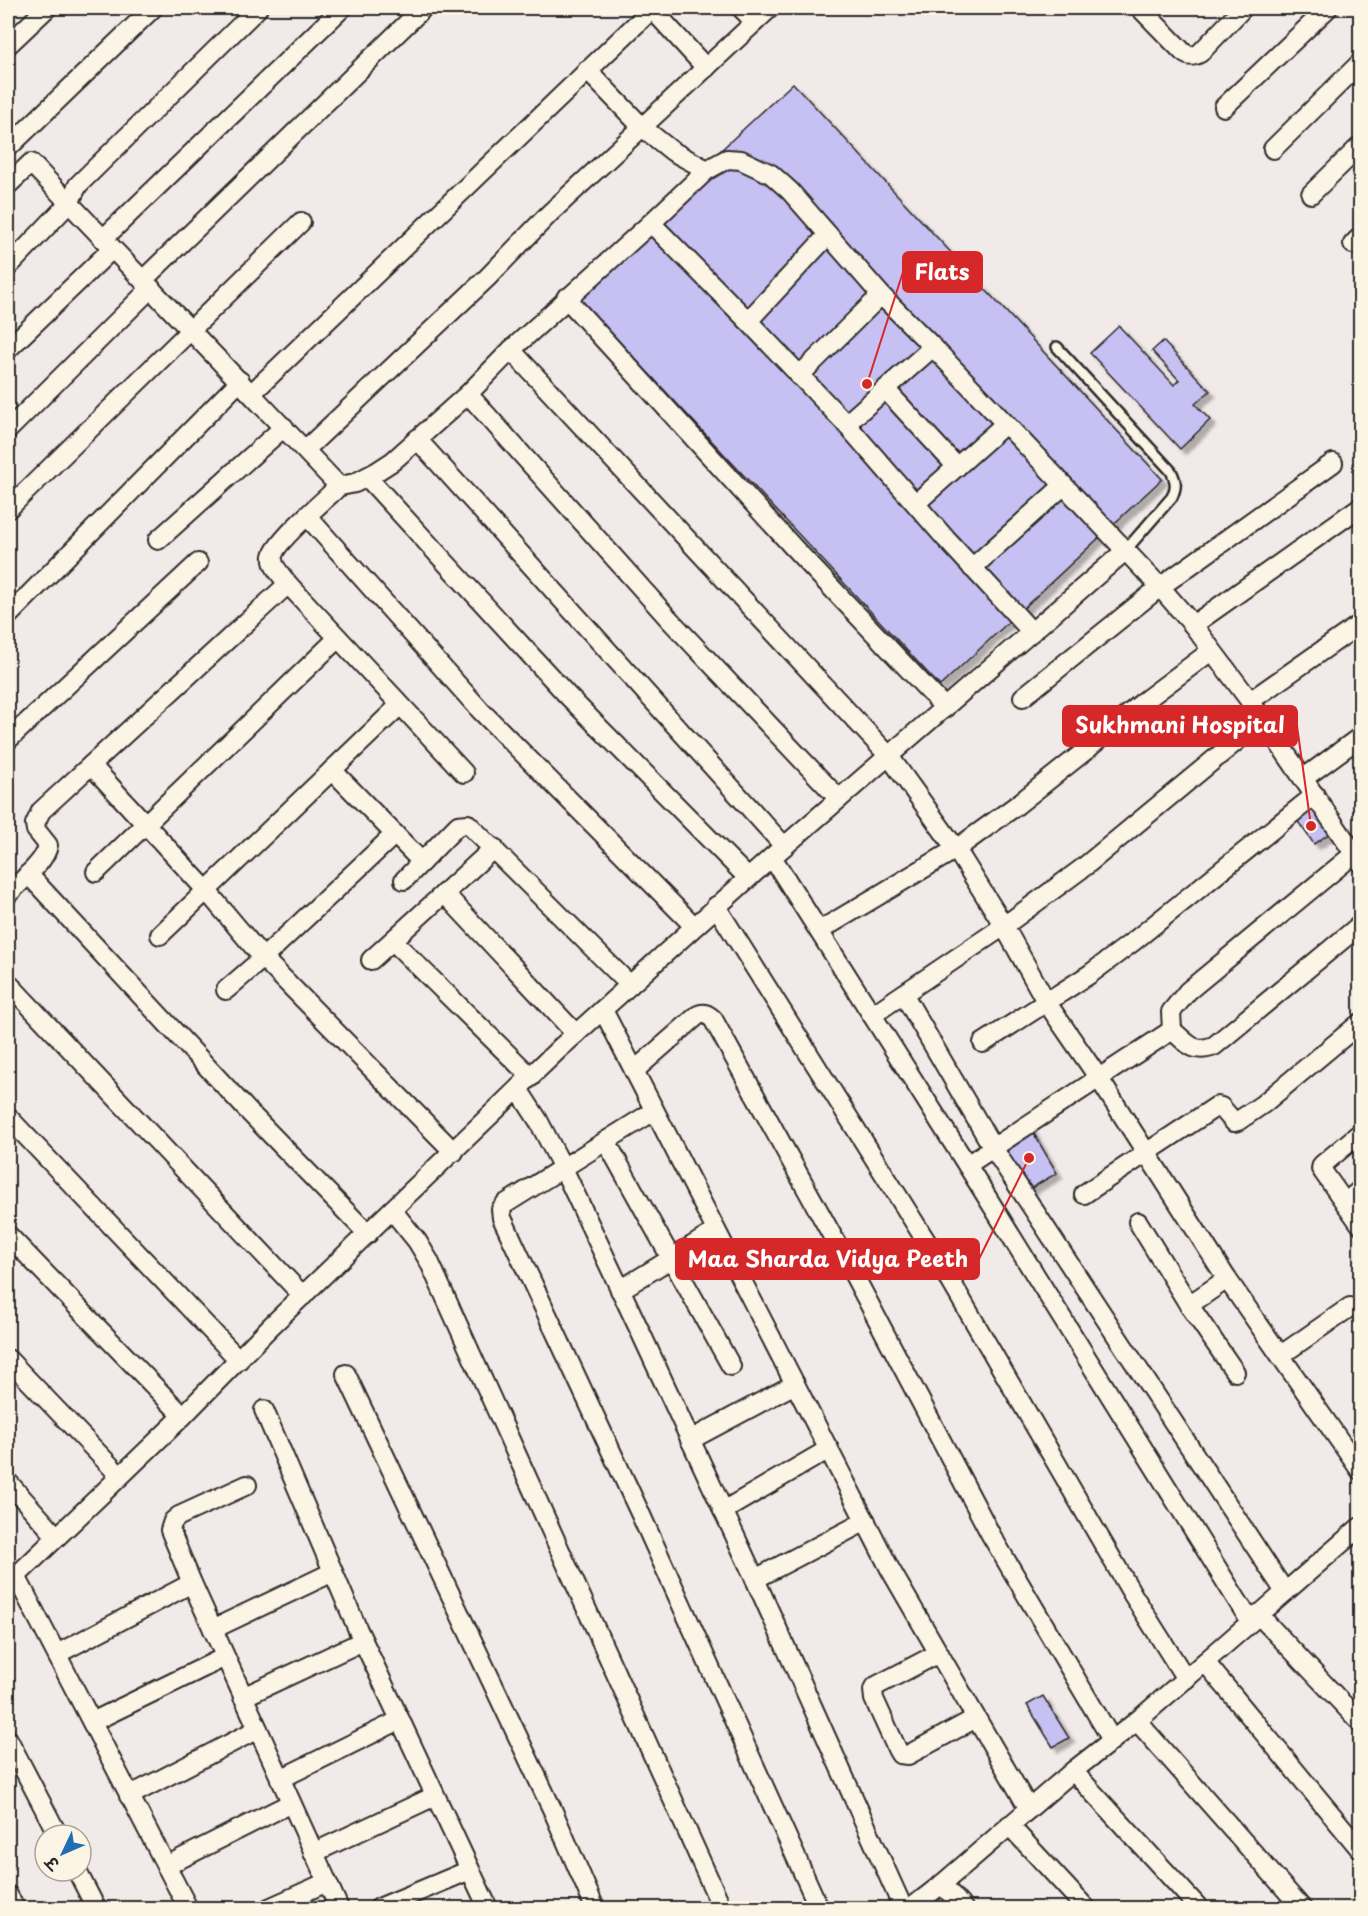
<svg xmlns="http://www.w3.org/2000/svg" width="1368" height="1916" font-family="'Playpen Sans','Playpen Sans Deva',sans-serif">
  <defs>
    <filter id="shadow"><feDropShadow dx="5.5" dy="5.5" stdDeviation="1.5" flood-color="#0004"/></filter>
  </defs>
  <rect width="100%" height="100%" fill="#f1eae8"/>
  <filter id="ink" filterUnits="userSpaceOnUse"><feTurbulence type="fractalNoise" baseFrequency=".0167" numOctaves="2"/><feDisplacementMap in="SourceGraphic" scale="12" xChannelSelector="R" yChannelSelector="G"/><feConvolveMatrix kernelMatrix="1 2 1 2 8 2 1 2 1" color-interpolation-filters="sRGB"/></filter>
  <g filter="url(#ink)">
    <g fill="#c7c0f2" stroke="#2b2b2b" stroke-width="1.5" filter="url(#shadow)">
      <polygon points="793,83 1162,479 940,686 571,290"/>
      <polygon points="1119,326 1174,385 1179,380 1152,351 1163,341 1210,391 1195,404 1210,420 1180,449 1090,353"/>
      <polygon points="1309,804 1330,833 1314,844 1294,816"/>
      <polygon points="1030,1127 1057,1173 1028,1190 1001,1144"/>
      <polygon points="1043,1696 1069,1738 1053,1747 1027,1705"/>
    </g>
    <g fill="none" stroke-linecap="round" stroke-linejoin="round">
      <g stroke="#2b2b2b" stroke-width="14">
        <path id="service" d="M1057,347L1171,471C1176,481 1177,486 1172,497L1125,551"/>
      </g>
      <g stroke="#2b2b2b" stroke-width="22">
        <g id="minor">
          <polyline points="741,8 755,22"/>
          <path d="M1140,8L1183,52C1189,57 1193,57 1200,53L1243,8"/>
          <polyline points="652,9 706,68"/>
          <polyline points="8,45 47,8"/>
          <polyline points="587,70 642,127 672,151 707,170"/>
          <polyline points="1224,107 1328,8"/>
          <polyline points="8,137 13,143 153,8"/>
          <polyline points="1273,149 1360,63"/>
          <path d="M8,185L31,163L335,482V490C323,501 275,543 273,556C271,566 283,577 288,584L464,773"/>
          <polyline points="1311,194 1360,146"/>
          <polyline points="651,223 748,321 846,424 946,539 1032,632"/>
          <polyline points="103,239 342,8"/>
          <polyline points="1353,244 1360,237"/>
          <polyline points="8,267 69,203 78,185 258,8"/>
          <polyline points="143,280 423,8"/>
          <polyline points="566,298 794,548 945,708"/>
          <polyline points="748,321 828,235"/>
          <polyline points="8,349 112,249"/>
          <polyline points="511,350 889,756 956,849 1004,926 1047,1003 1098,1077 1227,1279 1360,1470"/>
          <polyline points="799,376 881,295"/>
          <polyline points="886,390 957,467"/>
          <polyline points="252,393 653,8"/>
          <polyline points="468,394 669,619 839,799"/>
          <polyline points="846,424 933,347"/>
          <polyline points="8,430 151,288"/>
          <polyline points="417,439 784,846"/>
          <polyline points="306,449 487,278 550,213 770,8"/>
          <polyline points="367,477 568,696 748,878"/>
          <polyline points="336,487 355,483 376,472 393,461 468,394 511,350 651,223 707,170 727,159 741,160 771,174 790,191 881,295 933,347 1160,587 1193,625 1250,701 1360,862"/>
          <polyline points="916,503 1005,424"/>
          <polyline points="8,509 301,222"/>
          <polyline points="307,516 481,711 694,926"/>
          <polyline points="158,540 284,427"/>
          <polyline points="972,568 1063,486"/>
          <polyline points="8,616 240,381"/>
          <polyline points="1193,625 1360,507"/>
          <polyline points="1023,697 1160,587 1333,463"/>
          <polyline points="1250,701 1360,624"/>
          <polyline points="8,740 198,563"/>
          <polyline points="91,765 206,890 263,958 454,1152"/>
          <polyline points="332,770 422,862"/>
          <polyline points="1304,778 1360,737"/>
          <polyline points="772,857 967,1165 1250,1621"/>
          <polyline points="96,872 338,638"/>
          <polyline points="28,874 249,1112 368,1234"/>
          <polyline points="404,880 458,825 468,824 630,985"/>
          <polyline points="444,893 576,1034"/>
          <path d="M8,894C19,883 47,860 48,845L36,830L35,824L41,811L288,584"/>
          <polyline points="716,906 943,1268 1133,1595 1186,1679"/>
          <polyline points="819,931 956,849 1017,805 1085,751 1143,702 1211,651"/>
          <polyline points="160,935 400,705"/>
          <polyline points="393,941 531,1077"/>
          <polyline points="371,960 494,848"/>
          <polyline points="8,983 303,1296"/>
          <polyline points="226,990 263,958 395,834"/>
          <polyline points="904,995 993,1148 1285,1592"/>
          <polyline points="603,1010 890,1569 1029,1809"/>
          <polyline points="872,1015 1004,926 1084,867 1262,720"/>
          <polyline points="1172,1030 1171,1012 1188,991 1360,849"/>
          <polyline points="983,1043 1090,974 1134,941 1315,795"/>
          <path d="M634,1071L698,1015C705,1012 708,1015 713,1019L855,1277L991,1535L1112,1740"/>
          <polyline points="518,1089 538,1120 563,1168 639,1329 755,1579 903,1908"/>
          <polyline points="654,1111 505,1204 501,1209 502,1218 640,1513 819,1908"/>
          <polyline points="8,1117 239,1360"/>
          <polyline points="1360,1133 1322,1165 1321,1169 1360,1224"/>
          <polyline points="606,1141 731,1366"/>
          <path d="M967,1165L1172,1030C1187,1043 1193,1054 1214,1046L1360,925"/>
          <polyline points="1084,1194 1217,1106 1221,1107 1234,1122 1238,1121 1263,1104 1360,1023"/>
          <polyline points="1345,1203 1360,1190"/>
          <polyline points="392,1210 417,1241 429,1261 722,1908"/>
          <polyline points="1138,1222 1189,1305 1235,1372"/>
          <polyline points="8,1235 183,1416"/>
          <polyline points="620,1290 716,1231"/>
          <polyline points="1189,1305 1227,1279"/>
          <polyline points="1281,1355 1350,1307"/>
          <polyline points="8,1359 120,1476"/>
          <polyline points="346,1374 553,1811 595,1908"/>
          <polyline points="264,1410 358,1630 488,1908"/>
          <polyline points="690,1440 795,1384"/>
          <polyline points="8,1482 56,1536"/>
          <polyline points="247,1485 179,1516 173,1521 170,1530 192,1583 339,1908"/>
          <polyline points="723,1511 829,1449"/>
          <polyline points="16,1576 188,1908"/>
          <polyline points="755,1579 866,1521"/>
          <polyline points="8,1584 183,1416 270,1327 559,1049 772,857 1125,551"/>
          <polyline points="1258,1614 1360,1722"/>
          <polyline points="213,1629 333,1572"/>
          <polyline points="939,1653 876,1686 873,1690 874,1699 897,1749 900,1754 908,1755 976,1718"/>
          <polyline points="57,1654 192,1583"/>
          <polyline points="1205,1662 1360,1849"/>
          <polyline points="243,1697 363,1641"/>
          <polyline points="1137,1721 1302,1908"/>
          <polyline points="92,1722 225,1657"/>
          <polyline points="8,1739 58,1835"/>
          <polyline points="1073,1771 1199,1908"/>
          <polyline points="280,1779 400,1720"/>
          <polyline points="129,1796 258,1729"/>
          <polyline points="1009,1825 1086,1908"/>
          <polyline points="313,1853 435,1796"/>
          <polyline points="166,1866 291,1803"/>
          <polyline points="77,1871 96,1908"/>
          <polyline points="942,1884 963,1908"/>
          <polyline points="8,1895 15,1908"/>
          <polyline points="269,1908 327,1882"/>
          <polyline points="379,1908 470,1870"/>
          <polyline points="911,1908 942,1884 1073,1771 1137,1721 1360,1527"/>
        </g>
      </g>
      <use href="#service" stroke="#fcf5e5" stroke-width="9"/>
      <use href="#minor" stroke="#fcf5e5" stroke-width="18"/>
    </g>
  </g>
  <path fill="none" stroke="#d62828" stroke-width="2" d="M867 384L903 272M1311 826L1297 726M1029 1158L979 1259"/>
  <g fill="#d62828" stroke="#fcf5e5" stroke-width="2">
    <circle cx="867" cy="384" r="6"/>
    <circle cx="1311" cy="826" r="6"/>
    <circle cx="1029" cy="1158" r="6"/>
  </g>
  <g fill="#d62828" stroke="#d62828" stroke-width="2">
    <rect x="903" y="252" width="79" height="40" rx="6"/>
    <rect x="1063" y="706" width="234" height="40" rx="6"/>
    <rect x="676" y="1239" width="303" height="40" rx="6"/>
  </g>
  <g font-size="22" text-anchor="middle" font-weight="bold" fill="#fff">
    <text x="942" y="280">Flats</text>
    <text x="1180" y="733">Sukhmani Hospital</text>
    <text x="828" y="1267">Maa Sharda Vidya Peeth</text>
  </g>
  <rect width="1368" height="1916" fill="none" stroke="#fcf5e5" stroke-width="30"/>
  <rect x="15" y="15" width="1338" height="1886" fill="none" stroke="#2b2b2b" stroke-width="2" filter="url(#ink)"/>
  <g transform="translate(63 1853) rotate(226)"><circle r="28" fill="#fcf5e5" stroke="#a8a49b" stroke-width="1.5"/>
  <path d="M0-4.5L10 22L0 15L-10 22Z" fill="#1f6fb2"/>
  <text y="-9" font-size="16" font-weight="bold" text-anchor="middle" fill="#2b2b2b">उ</text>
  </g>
</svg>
